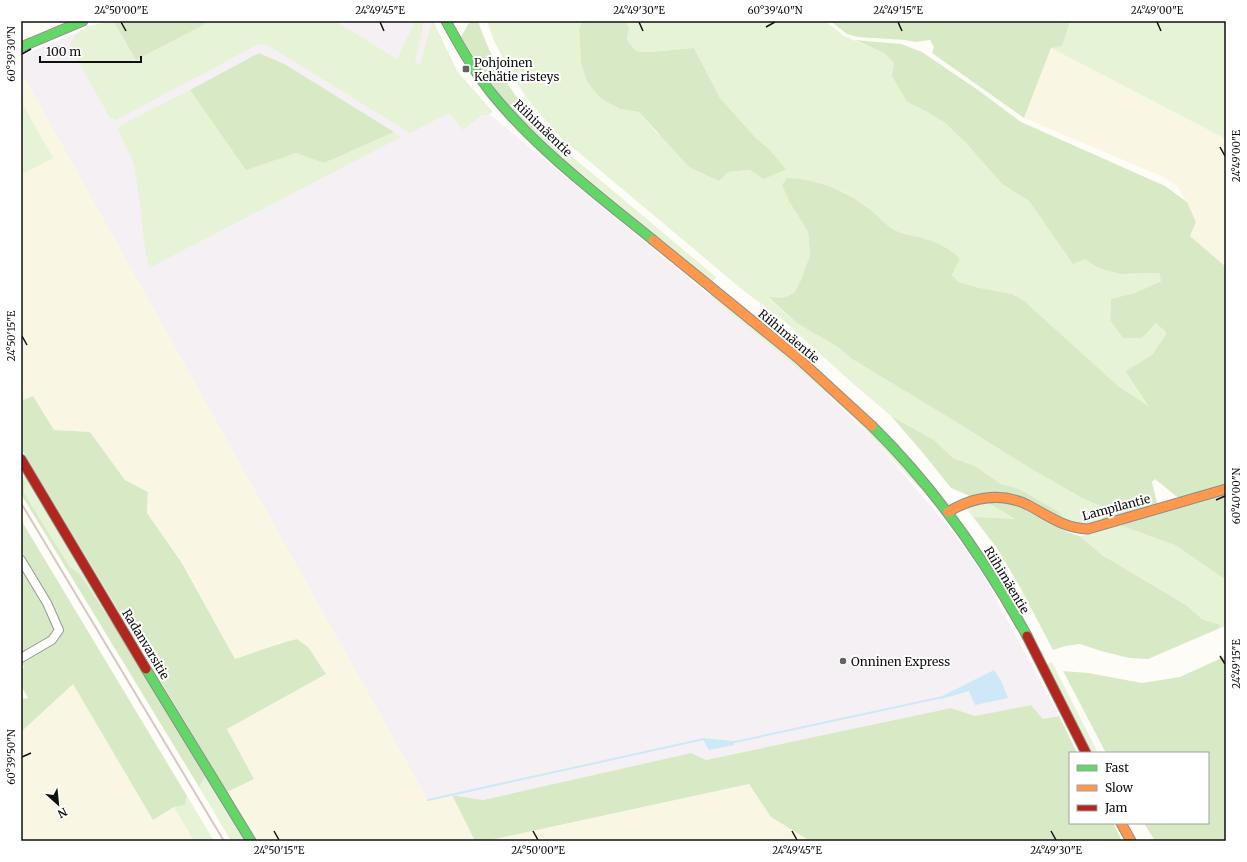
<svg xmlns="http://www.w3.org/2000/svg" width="1247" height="862" font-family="Merriweather,serif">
  <rect width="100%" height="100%" fill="#fdfcf7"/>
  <polygon fill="#f5f0f3" points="104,21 433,21 466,90 488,113 811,379 875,440 955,535 976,564 988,584 1059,716 1043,719 1031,705 975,716 951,708 706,760 691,753 483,800 452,795 411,803 21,101 21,56"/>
  <g fill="#f9f7e4">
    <polygon points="1051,48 1226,139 1226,267 1190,236 1196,221 1187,202 1177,186 1163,177 1024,118"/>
    <polygon points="21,71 428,800 452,795 475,841 256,841 227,792 254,779 227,729 326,674 281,642 265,650 235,659 183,563 147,513 148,492 125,480 90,432 54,430 33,396 21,401 21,175 52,158 21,101"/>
    <polygon points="73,684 153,820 174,807 194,841 21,841 21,732"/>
    <polygon points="749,784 771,817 810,841 486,841"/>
  </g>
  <g fill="#e7f3d7">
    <polygon points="211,21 335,21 397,59 415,21 422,21 423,25 415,63 420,65 430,29 433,21 457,71 493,112 488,115 482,115 463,130 449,113 410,133 267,45 259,44 116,120 110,118 70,46 74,36 88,26 114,22 136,60"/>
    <polygon points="487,21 582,21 579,29 581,63 587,82 601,99 620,109 639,112 658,134 728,172 750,170 782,170 785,169 769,149 755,137 720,98 694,48 649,52 636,51 627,40 629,28 626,21 825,21 844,36 884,53 894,63 907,102 925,111 944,122 966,143 1002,184 1029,201 1073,263 1085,259 1098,268 1120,274 1159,273 1161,281 1135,293 1111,300 1110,320 1142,338 1156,323 1168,333 1152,355 1125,371 1148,407 1118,386 1044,320 979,288 959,282 952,275 960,259 928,240 899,232 884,223 868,207 842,191 814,182 790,203 808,232 810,255 801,280 794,293 782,298 768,298 798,324 838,347 852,359 966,428 1028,467 1082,498 1100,506 1105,513 1098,524 1074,527 1017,488 1001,484 975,466 953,458 934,440 891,416 850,381 783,320 744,291 577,151 561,138 528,100 512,75 494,41"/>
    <polygon points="1054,21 1226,21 1226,139 1051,48"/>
    <polygon points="190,90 246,169 296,153 324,163 394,132 401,137 149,268 145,248 140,203 134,164 118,129 121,125"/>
    <polygon points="21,101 53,158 21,175"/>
    <polygon points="569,154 716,277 713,282 563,159"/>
    <path d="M712,293L828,390L859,419L922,487L920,489C895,462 871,434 844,409C801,369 754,333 709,295Z"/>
    <polygon points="21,464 116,622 110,620 80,574 70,567 24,493 25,483 21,476"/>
    <polygon points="984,501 1016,520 973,517 963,505"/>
    <polygon points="1119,525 1175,545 1226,580 1226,626 1218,629 1221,625 1202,619 1186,605 1102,555 1080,536"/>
    <polygon points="1052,662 1098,753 1090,753 1046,665"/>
    <polygon points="174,724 249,841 231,841 199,787 205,777"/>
    <polygon points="187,796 214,841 194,841 174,807 185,805"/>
  </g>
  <g fill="#d8eac5">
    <polygon points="116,21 211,21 136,60 114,22"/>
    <path d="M470,21H478C488,52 508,89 530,114C541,127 554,139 566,151L561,156L516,114L487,80L461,37Z"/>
    <polygon points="582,21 626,21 629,28 627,40 636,51 649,52 694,48 720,98 755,137 769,149 786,169 764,179 750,170 728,172 719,181 689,167 639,112 620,109 601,99 587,82 581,63 579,29"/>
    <polygon points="830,21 1070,21 1062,46 1051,48 1024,118 932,53 934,47 930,40 916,42 905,40 858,37 847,34"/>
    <path d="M855,40L901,44L922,52L978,90L1021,122L1165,186L1187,202L1196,222L1190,236L1226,267V487L1181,500L1155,479L1152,482L1158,507L1098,524L1105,514L1100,506L1082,498L1028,467L966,428L852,359L838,347L798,324L768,297L782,298L794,293L801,280L810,255L808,232L790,203L782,185L787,178C815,179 845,190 867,207C879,216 884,225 899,232C907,235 917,236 925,239C937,242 952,250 960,259L952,275L959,282L979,288L1012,294L1024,301L1118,386L1148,406L1125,371L1152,355L1167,333L1156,323L1142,338H1123L1110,320L1111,299L1135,293L1161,281L1159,273L1120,274L1098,268L1085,259L1073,264L1029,201L1002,184L966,143L944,122L925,111L907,102L892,76L894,63L884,53Z"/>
    <polygon points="259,53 286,65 394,132 324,163 296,153 246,170 190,90"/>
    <path d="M33,396L54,430L90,432L125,480L148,492L147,513L182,563L235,659C256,652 276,644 297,639L308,647L326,674L227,729L254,779L227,792L21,448V401Z"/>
    <polygon points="891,416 934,440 953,458 975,466 1001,484 1017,488 1059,512 1068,524 1039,509 972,497 951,488 923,453"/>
    <polygon points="21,476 25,483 24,493 70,567 80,574 110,620 116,622 205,777 199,787 21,494"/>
    <polygon points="1226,494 1226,580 1175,545 1119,525"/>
    <polygon points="984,501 1006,501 1024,508 1047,522 1067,532 1080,536 1102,555 1186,605 1202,619 1221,625 1218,629 1148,659 1129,658 1101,651 1080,644 1065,646 1053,650 1021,589 997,548 973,517 1015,519"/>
    <path d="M21,520L187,796L185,805L174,807L153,820L73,684L21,732V699L28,698C22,688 17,678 24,667L21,663V660L54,641L60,636L63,628L21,557Z"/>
    <polygon points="21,566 57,628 50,638 21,655"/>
    <polygon points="1226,656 1226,841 1155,841 1144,823 1208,823 1208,753 1106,753 1063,671 1088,673 1142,683 1180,677"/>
    <polygon points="1031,705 1043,719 1059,716 1077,753 1070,753 1070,823 1113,823 1122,841 810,841 771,817 749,784 486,841 475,841 452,795 483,800 691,753 706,760 951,708 975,716"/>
  </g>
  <g fill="#cde8f7">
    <polygon points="994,670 1001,681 1008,698 975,705 969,691 942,699 942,696"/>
    <polygon points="702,738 733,741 734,745 709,750"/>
  </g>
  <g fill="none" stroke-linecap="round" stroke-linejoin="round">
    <g stroke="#cde8f7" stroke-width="2">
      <polyline points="1051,21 1053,21"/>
      <polyline points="22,22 23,21"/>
      <polyline points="730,743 943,697"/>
      <polyline points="428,800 704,739"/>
    </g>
    <g stroke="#979795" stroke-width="10">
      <polyline id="street" points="21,560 47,603 59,630 52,640 21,658"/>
    </g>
    <g stroke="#8e8d8b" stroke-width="11">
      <g id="fast">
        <path d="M446,21C460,47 475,73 493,95C538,150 599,196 653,240"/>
        <polyline points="21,47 83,21"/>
        <path d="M872,426C934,487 985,560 1027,636"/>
        <polyline points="146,669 251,841"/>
      </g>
    </g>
    <g stroke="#8e8d8b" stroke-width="11">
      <g id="slow">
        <polyline points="653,240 798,358 872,426"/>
        <path d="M948,512C973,497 1001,492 1028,505C1049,516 1063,528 1088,529L1226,489"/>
        <polyline points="1121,823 1131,841"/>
      </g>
    </g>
    <g stroke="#8e8d8b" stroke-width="11">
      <g id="jam">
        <polyline points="21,459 146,669"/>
        <polyline points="1027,636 1086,753"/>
      </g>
    </g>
    <use href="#street" stroke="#fffffe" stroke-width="8"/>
    <use href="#fast" stroke="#63d668" stroke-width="9"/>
    <use href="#slow" stroke="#ff974d" stroke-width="9"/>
    <use href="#jam" stroke="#b3261e" stroke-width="9"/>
    <polyline stroke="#d9c6c7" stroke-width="2" points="21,503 224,841"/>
  </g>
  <path fill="none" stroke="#111" stroke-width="1.5" d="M121,22L126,31M380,22L384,31M639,22L643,31M898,22L902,31M1157,22L1161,31M766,27L775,22M22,54L31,49M1220,147L1225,156M22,336L27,345M1216,500L1225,496M1220,656L1225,664M22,757L31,753M274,831L279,840M533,831L538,840M792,831L797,840M1051,831L1056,840"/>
  <g fill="#646362" stroke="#fff" stroke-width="1.5">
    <rect x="462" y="65" width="8" height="8" rx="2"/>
    <circle cx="843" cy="661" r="4"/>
  </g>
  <g text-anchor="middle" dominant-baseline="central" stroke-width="4" stroke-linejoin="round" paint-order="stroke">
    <g font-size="12" fill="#111" stroke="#fff" text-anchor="start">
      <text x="474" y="62">Pohjoinen<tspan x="474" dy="14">Kehätie risteys</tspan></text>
      <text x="851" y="661">Onninen Express</text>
    </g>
    <g font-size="12" fill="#111" stroke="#fff">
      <text transform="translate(543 128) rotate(44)">Riihimäentie</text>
      <text transform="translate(789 336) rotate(40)">Riihimäentie</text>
      <text transform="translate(1116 507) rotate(-15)">Lampilantie</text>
      <text transform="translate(1007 580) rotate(59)">Riihimäentie</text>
      <text transform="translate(146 644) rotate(59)">Radanvarsitie</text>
    </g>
  </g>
  <rect width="1247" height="862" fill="none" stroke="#ffffff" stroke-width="44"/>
  <rect x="1069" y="752" width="140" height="72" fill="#ffffff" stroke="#a0a0a0"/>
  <rect x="1077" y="765" width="20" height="6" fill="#63d668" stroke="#a0a0a0"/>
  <text x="1105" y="772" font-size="12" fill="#111111">Fast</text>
  <rect x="1077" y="785" width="20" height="6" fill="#ff974d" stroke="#a0a0a0"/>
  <text x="1105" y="792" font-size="12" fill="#111111">Slow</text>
  <rect x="1077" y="805" width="20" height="6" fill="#b3261e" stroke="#a0a0a0"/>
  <text x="1105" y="812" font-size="12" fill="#111111">Jam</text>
  <g transform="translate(58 804) rotate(153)" stroke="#ffffff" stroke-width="3" paint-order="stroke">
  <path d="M0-3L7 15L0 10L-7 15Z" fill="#111111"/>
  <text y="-6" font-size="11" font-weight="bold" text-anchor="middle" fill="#111111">N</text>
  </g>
  <path d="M40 56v6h101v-6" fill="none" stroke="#111111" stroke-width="2"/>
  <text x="46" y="56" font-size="12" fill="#111111" stroke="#ffffff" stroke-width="3" paint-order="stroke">100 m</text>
  <rect x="22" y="22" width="1203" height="818" fill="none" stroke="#111" stroke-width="1.5"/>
  <g font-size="10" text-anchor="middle" fill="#111">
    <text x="121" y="14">24°50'00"E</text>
    <text x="380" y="14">24°49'45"E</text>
    <text x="639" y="14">24°49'30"E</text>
    <text x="775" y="14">60°39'40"N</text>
    <text x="898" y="14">24°49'15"E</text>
    <text x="1157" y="14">24°49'00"E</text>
    <text transform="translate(11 54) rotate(-90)" y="4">60°39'30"N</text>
    <text transform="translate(1236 156) rotate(-90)" y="4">24°49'00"E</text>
    <text transform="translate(11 336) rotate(-90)" y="4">24°50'15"E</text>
    <text transform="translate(1236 496) rotate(-90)" y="4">60°40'00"N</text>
    <text transform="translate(1236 664) rotate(-90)" y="4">24°49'15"E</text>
    <text transform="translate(11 757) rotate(-90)" y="4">60°39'50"N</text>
    <text x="279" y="854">24°50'15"E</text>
    <text x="538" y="854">24°50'00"E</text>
    <text x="797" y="854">24°49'45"E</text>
    <text x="1056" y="854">24°49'30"E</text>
  </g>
</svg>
